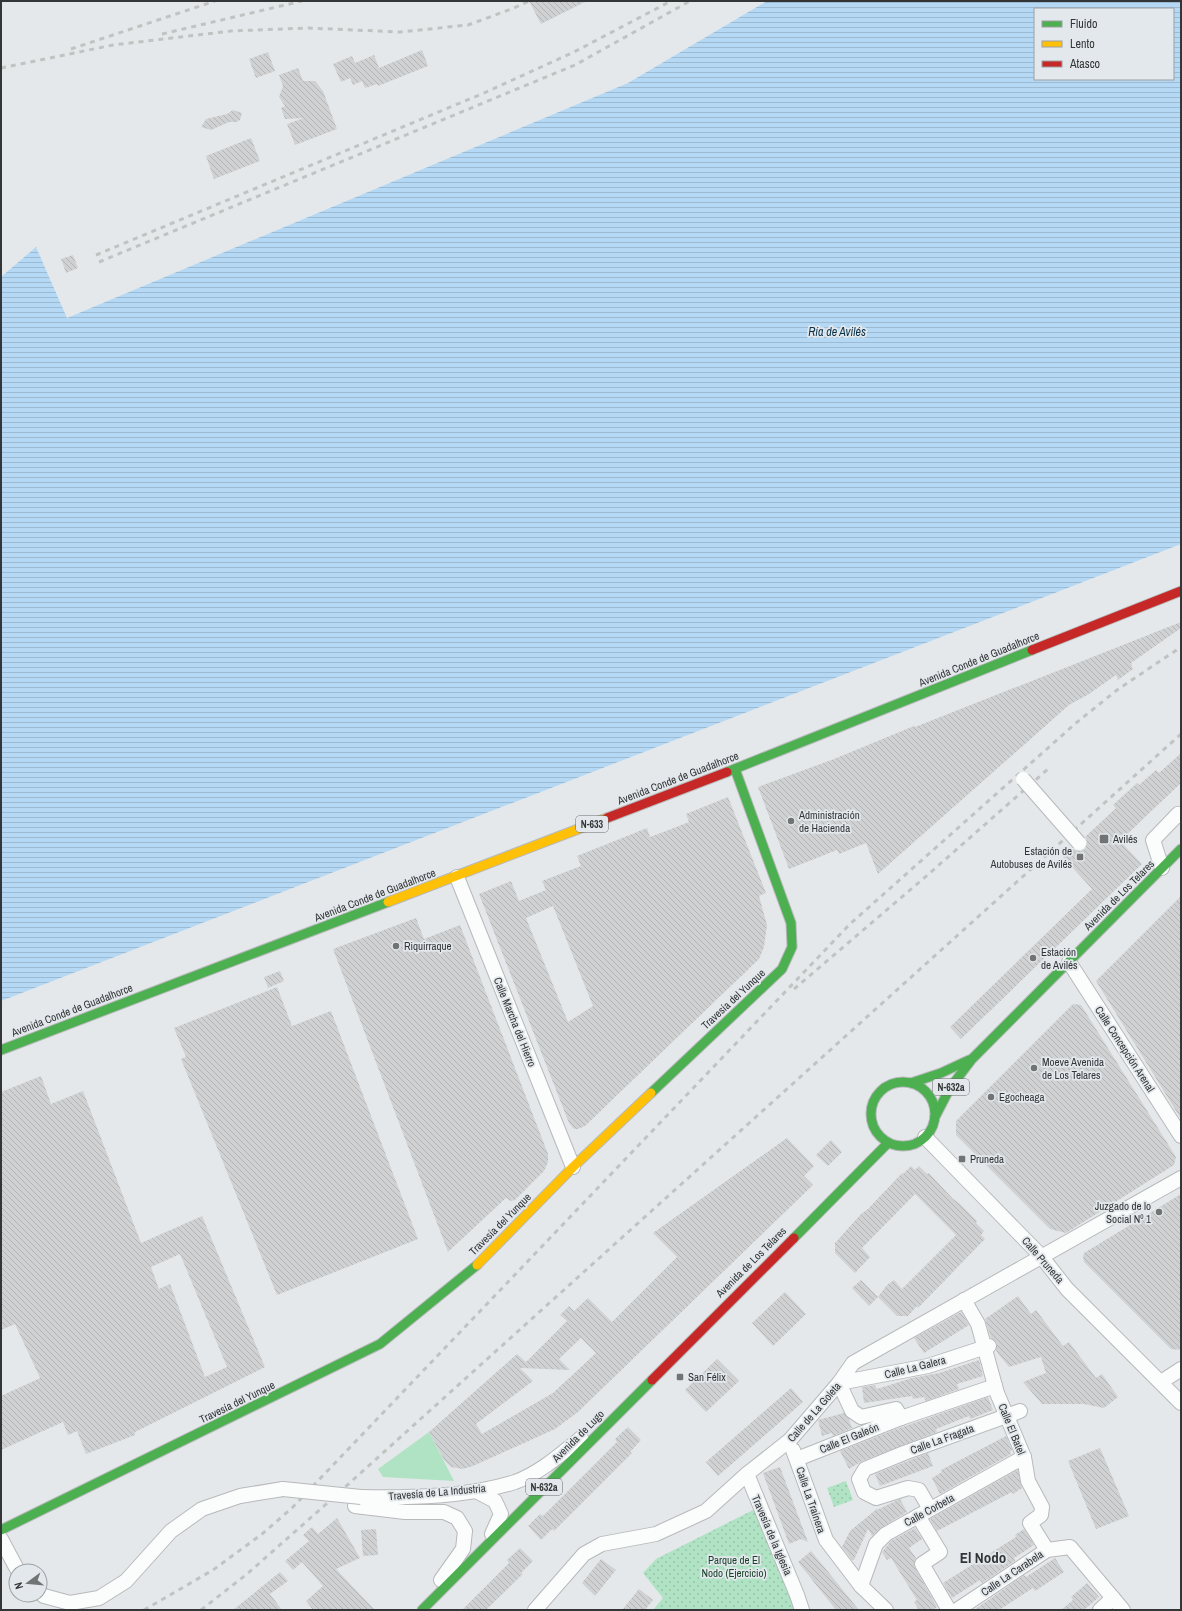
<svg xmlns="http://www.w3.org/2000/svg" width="1182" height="1611" font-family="'Archivo Narrow',sans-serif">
  <defs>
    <pattern id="park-dots" width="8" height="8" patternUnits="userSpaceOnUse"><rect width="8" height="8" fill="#b0e3c4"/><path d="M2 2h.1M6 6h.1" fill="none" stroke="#98c3a9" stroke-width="1.8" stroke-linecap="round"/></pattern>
    <pattern id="water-rules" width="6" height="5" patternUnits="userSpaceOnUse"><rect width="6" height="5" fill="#b5d9f4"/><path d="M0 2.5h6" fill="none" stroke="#9cbbd2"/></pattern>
    <pattern id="building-back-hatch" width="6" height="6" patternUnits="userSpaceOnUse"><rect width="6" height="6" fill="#d0d1d2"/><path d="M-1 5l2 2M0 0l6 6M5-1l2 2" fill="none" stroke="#b3b4b5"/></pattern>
  </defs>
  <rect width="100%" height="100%" fill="#e5e8ea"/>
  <g fill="url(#park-dots)">
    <polygon points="846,1481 853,1500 834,1507 827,1488"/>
    <polygon points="755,1509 798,1610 653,1610 663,1598 643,1573 656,1559"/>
  </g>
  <polygon fill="#b0e3c4" points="429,1432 454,1481 383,1477 378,1469"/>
  <path fill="url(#water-rules)" fill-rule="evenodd" d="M767,1H1181V544L1,1001V277L36,247L67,318L628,83ZM1035,9H1173V79H1035Z"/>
  <g fill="url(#building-back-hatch)" fill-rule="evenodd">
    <polygon points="529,1 587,1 541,24"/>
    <polygon points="422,50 428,66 378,86 377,84 365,88 362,81 353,85 350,78 341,82 333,64 352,56 355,63 374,55 379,68"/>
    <polygon points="268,52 275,71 256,78 249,59"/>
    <polygon points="298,68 303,81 315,81 323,91 337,129 295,145 287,124 304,118 285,119 281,108 285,106 279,97 283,86 279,75"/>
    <polygon points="233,110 242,113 240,120 237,122 229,122 211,130 201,127 206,119 227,114"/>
    <polygon points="251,138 260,161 214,179 206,156"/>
    <polygon points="73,255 78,268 66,273 61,259"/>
    <polygon points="1181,622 1181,628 1131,663 1133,669 1118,680 1116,675 1089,694 1069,705 878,874 866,843 839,854 837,850 789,869 758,787 834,759 914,726 915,727"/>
    <polygon points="1181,753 1181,783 1120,841 1142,864 961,1039 950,1027 1092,889 1063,857 1073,849 1080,851 1085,849 1087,842 1085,837 1116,808 1113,805 1137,783 1139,785 1156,770 1159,773"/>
    <path d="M728,797L766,893L759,896L767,925L764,947L759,959L585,1126L578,1129H574L569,1123L479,894L511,881L519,901L546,890L542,881L581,866L577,856L647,828L650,837L666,831L689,822L686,814ZM553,906L593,1006L568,1022L526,918Z"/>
    <polygon points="1181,896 1181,1119 1096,981"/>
    <polygon points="416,918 424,939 460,925 548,1154 548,1162 544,1171 515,1200 511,1201 506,1198 448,1252 333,949"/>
    <polygon points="280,971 284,981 268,988 264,977"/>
    <polygon points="277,987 292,1026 331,1011 418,1239 277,1295 181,1059 186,1057 174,1028"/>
    <polygon points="1073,1004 1081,1005 1176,1157 1174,1165 1066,1233 1050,1229 956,1135 956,1121"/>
    <path d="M41,1076L51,1104L83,1091L141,1243L202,1216L265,1367L135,1432V1435L86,1454L77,1431L68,1435L63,1422L1,1450V1396L40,1378L15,1324L1,1330V1092ZM180,1254L227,1367L205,1377L170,1284L159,1289L151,1267Z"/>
    <path d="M787,1138L814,1166L804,1176L813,1185L578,1412L555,1429L473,1466L463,1469L451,1467L444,1460L429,1432L517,1354L526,1362L567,1321L560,1315L569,1306L574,1311L588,1298L612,1322L677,1257L653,1233ZM581,1338L596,1353L553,1393L482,1434L476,1424L533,1381L520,1368L570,1370L559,1359Z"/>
    <polygon points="831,1140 842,1152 828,1166 816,1155"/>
    <polygon points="911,1166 915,1170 919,1166 927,1174 929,1173 953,1199 959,1203 977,1221 976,1223 984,1231 981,1235 985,1239 918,1308 917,1306 908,1316 897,1316 878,1297 887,1285 894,1280 902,1289 956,1235 915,1194 862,1248 870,1257 855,1273 835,1253 835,1243 861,1214 868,1209 902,1173 903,1174"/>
    <polygon points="1181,1194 1181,1350 1171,1349 1084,1262 1083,1257 1084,1253"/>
    <polygon points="861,1280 878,1297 869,1306 852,1288"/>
    <polygon points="785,1292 806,1314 773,1346 752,1323"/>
    <polygon points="1018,1296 1031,1314 1036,1310 1063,1346 1069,1342 1096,1378 1102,1374 1118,1397 1104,1408 1084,1404 1042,1404 1023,1382 1046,1373 1041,1357 1009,1367 999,1355 996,1350 997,1343 991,1338 985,1319"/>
    <polygon points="961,1312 969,1325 924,1353 914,1338"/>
    <polygon points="717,1359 739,1381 706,1412 685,1390"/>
    <polygon points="979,1360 983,1376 957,1384 959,1389 926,1401 924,1397 913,1399 912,1396 864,1403 862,1387 875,1385 877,1389 912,1378 939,1373"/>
    <polygon points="791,1388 803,1402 718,1476 706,1462"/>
    <polygon points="988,1397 993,1410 970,1419 969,1416 936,1429 937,1432 862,1461 849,1469 840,1451 894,1430"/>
    <polygon points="844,1413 849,1419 852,1428 833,1436 832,1433 822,1436 818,1420"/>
    <polygon points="628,1427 641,1440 630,1452 632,1453 554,1531 552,1529 541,1540 528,1526 540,1514 543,1516 617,1442 615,1439"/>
    <polygon points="1006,1436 1012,1450 1010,1452 1011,1454 940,1494 932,1478 942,1472 941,1470"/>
    <polygon points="1100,1448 1129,1516 1096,1529 1068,1461"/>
    <polygon points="928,1453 933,1466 880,1486 875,1474"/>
    <polygon points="780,1467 808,1542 801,1539 789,1544 763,1473"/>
    <polygon points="1018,1470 1022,1488 1013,1494 1012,1492 937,1531 930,1519"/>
    <polygon points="900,1499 907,1512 882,1527 872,1536 868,1529 854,1560 852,1560 842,1547 850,1531 878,1508 877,1510"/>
    <polygon points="337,1518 360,1558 336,1569 375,1610 313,1610 306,1601 323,1586 302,1562 293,1570 285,1561 309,1541 303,1535 312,1527 318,1534"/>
    <polygon points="915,1528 922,1539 909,1548 916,1558 914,1564 915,1568 937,1607 933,1610 919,1610 914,1602 917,1600 891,1558 887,1560 882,1552 891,1541"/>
    <polygon points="376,1529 378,1555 363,1556 361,1530"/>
    <polygon points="1024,1529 1034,1545 1014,1558 1015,1561 982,1583 980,1580 952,1598 943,1583 1016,1537 1015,1535"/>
    <polygon points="520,1548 533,1561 521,1573 523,1574 486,1610 462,1610 509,1563 507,1560"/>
    <polygon points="811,1551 825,1568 859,1610 836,1610 798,1562"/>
    <polygon points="1055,1558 1064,1572 1035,1591 1033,1588 999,1610 974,1610 1024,1575 1026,1577"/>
    <polygon points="601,1559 616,1570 595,1596 582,1583"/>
    <polygon points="280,1572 288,1581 270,1594 282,1610 233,1610"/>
    <polygon points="1087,1583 1099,1597 1084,1610 1061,1610 1073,1600 1071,1597"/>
    <polygon points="639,1589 653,1600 645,1610 622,1610"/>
  </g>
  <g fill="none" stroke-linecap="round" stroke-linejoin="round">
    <g stroke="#b7b9bb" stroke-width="16">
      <g id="street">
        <polyline points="1162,868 1153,840 1178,814 1181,816"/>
        <polyline points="457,877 573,1167"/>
        <polyline points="1069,962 1181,1136"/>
        <polyline points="925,1137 1041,1256 1067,1289 1181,1403"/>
        <polyline points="964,1300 978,1324 997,1393 1024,1457 1028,1481 1042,1507 1041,1515 1030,1523 1047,1550"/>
        <polyline points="1161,1382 1181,1369"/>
        <polyline points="901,1418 995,1386"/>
        <polyline points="793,1450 826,1540 861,1586 886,1610"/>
        <polyline points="797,1459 901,1418 896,1409 861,1417 852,1411 839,1383 928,1366 989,1346"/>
        <polyline points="747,1474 797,1595 802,1610"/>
        <polyline points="476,1491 495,1501 501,1514 492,1534"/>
        <path d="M361,1497C410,1498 468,1497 515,1482C540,1473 561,1454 581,1438"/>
        <polyline points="355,1506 405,1512 444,1512 457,1518 465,1531 463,1549 441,1580"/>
        <polyline points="930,1509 919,1490 908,1488 876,1498 864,1492 859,1479 865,1469 904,1453 1020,1411"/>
        <polyline points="918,1516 940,1552 922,1564 949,1610"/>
        <polyline points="1,1539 18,1571"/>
        <polyline points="861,1586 876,1544 886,1534 1024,1457"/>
        <polyline points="40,1593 44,1596 70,1603 99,1598 126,1581 171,1531 202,1509 240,1496 283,1489"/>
        <polyline points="535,1610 584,1554 602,1544 656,1534 706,1511 747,1474 790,1440 839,1383 853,1363 1181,1178"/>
        <polyline points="957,1610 1047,1550 1070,1547 1123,1610"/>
        <polyline points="1100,1610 1113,1598"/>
      </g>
    </g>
    <g stroke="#b7b9bb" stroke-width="11">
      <g id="fast">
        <polyline points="727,772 1032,650"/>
        <polyline points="1,1050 388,902"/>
        <circle cx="903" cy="1114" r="32"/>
        <polyline points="911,1083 941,1073 969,1060"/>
        <polyline points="651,1093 782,969 792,947 791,923 735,769"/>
        <polyline points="935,1117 950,1088 972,1059 1181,849"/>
        <polyline points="794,1238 888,1143"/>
        <polyline points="1,1530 380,1344 477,1265"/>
        <polyline points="422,1610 652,1380"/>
      </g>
    </g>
    <g stroke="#b7b9bb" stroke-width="11">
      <g id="slow">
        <polyline points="388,902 607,818"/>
        <polyline points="477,1265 573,1167 651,1093"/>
      </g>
    </g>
    <g stroke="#b7b9bb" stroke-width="11">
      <g id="jam">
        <polyline points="1032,650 1181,591"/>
        <polyline points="607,818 727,772"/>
        <polyline points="652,1380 794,1238"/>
      </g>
    </g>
    <use href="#street" stroke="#fbfcfc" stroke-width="14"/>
    <use href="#fast" stroke="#4caf50" stroke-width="9"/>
    <use href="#slow" stroke="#ffc107" stroke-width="9"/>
    <use href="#jam" stroke="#c62828" stroke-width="9"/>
    <g stroke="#c1c3c3" stroke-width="3" stroke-dasharray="5 5" stroke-linecap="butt">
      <polyline points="162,34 302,1"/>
      <polyline points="71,49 215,1"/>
      <polyline points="1,68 113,45 231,31 308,28 400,32 468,25 514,8 529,1"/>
      <polyline points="96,255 484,93 574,52 671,1"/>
      <polyline points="99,262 575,65 690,1"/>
      <polyline points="794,989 923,879 1048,769"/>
      <polyline points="144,1610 213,1570 262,1534 292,1508 850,924 1076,723 1117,690 1181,647"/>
      <polyline points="201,1610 247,1574 324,1506 1181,734"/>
    </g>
    <g stroke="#b7b9bb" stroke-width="16" stroke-linecap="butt">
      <g id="street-bridge">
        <polyline points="1023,779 1079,843"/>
        <polyline points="283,1489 361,1497"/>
      </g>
    </g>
    <use href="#street-bridge" stroke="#fbfcfc" stroke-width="14"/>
  </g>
  <g fill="#717475" stroke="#e3e8ec" stroke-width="1.5">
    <circle cx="791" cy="821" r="4"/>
    <rect x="1099" y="834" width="10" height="10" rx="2"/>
    <rect x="1076" y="853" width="8" height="8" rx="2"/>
    <circle cx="396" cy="946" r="4"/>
    <circle cx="1033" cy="958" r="4"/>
    <circle cx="1034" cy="1068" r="4"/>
    <circle cx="991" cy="1097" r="4"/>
    <rect x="958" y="1155" width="8" height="8" rx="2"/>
    <circle cx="1159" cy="1212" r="4"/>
    <rect x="676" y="1373" width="8" height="8" rx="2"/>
  </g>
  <g text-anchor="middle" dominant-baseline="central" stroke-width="3.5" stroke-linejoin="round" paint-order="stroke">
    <g fill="#e3e8ec" stroke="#686b6d" stroke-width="1">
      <rect x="576" y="816" width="32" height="16" rx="3"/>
      <rect x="933" y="1079" width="36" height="16" rx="3"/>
      <rect x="526" y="1479" width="36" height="16" rx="3"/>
    </g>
    <g font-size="10" font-weight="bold" fill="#333536">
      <text x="592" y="824">N-633</text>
      <text x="951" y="1087">N-632a</text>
      <text x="544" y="1487">N-632a</text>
    </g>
    <g font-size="11" fill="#333536" stroke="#e3e8ec">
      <text transform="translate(979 659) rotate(-22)">Avenida Conde de Guadalhorce</text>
      <text transform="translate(678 778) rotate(-21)">Avenida Conde de Guadalhorce</text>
      <text transform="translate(375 895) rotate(-21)">Avenida Conde de Guadalhorce</text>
      <text transform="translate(1119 895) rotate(-45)">Avenida de Los Telares</text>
      <text transform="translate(733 999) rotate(-43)">Travesía del Yunque</text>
      <text transform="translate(72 1010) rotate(-21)">Avenida Conde de Guadalhorce</text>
      <text transform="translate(515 1022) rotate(68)">Calle Marcha del Hierro</text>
      <text transform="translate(1125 1049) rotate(57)">Calle Concepción Arenal</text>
      <text transform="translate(500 1224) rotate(-45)">Travesía del Yunque</text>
      <text transform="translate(1043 1260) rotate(49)">Calle Pruneda</text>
      <text transform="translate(751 1262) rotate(-45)">Avenida de Los Telares</text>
      <text transform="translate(915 1367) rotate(-14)">Calle La Galera</text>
      <text transform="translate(237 1402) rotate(-26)">Travesía del Yunque</text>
      <text transform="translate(814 1412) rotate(-49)">Calle de La Goleta</text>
      <text transform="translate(1012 1429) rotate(68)">Calle El Batel</text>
      <text transform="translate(578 1436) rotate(-45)">Avenida de Lugo</text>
      <text transform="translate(849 1438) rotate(-22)">Calle El Galeón</text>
      <text transform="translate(942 1439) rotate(-20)">Calle La Fragata</text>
      <text transform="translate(437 1492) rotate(-5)">Travesía de La Industria</text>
      <text transform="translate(811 1500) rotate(71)">Calle La Trainera</text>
      <text transform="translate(929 1510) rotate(-29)">Calle Corbeta</text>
      <text transform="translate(772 1535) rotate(67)">Travesía de la Iglesia</text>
      <text transform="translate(1012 1573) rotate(-34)">Calle La Carabela</text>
    </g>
    <g font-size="11" fill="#333536" stroke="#e3e8ec" text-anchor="start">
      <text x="799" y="815">Administración<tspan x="799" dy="13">de Hacienda</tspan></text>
      <text x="1113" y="839">Avilés</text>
      <text x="1072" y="851" text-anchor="end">Estación de<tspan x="1072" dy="13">Autobuses de Avilés</tspan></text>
      <text x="404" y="946">Riquirraque</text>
      <text x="1041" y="952">Estación<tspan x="1041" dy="13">de Avilés</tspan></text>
      <text x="1042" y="1062">Moeve Avenida<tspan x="1042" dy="13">de Los Telares</tspan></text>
      <text x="999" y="1097">Egocheaga</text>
      <text x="970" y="1159">Pruneda</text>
      <text x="1151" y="1206" text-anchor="end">Juzgado de lo<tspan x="1151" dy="13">Social Nº 1</tspan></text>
      <text x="688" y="1377">San Félix</text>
    </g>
    <g font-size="11" fill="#1b432a" stroke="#e3e8ec">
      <text x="734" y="1560">Parque de El<tspan x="734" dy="13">Nodo (Ejercicio)</tspan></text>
    </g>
    <g font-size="12" font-style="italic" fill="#09314a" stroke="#e3e8ec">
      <text x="837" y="332">Ría de Avilés</text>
    </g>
    <g font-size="15" font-weight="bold" fill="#333536" stroke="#e3e8ec">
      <text x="983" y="1557">El Nodo</text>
    </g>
  </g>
  <rect width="1182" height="1611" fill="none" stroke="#333536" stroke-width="4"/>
  <rect x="1034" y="8" width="140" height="72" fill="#e3e8ec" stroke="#9da0a3"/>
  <rect x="1042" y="21" width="20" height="6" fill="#4caf50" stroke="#9da0a3"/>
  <text x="1070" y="28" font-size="12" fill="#333536">Fluido</text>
  <rect x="1042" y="41" width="20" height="6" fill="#ffc107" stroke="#9da0a3"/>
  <text x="1070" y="48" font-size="12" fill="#333536">Lento</text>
  <rect x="1042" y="61" width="20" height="6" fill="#c62828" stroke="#9da0a3"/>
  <text x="1070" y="68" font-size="12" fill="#333536">Atasco</text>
  <g transform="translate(28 1583) rotate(254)"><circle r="19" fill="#e3e8ec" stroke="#9da0a3"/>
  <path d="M0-3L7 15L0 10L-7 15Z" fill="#717475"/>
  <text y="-6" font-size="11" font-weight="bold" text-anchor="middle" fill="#333536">N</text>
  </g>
</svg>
